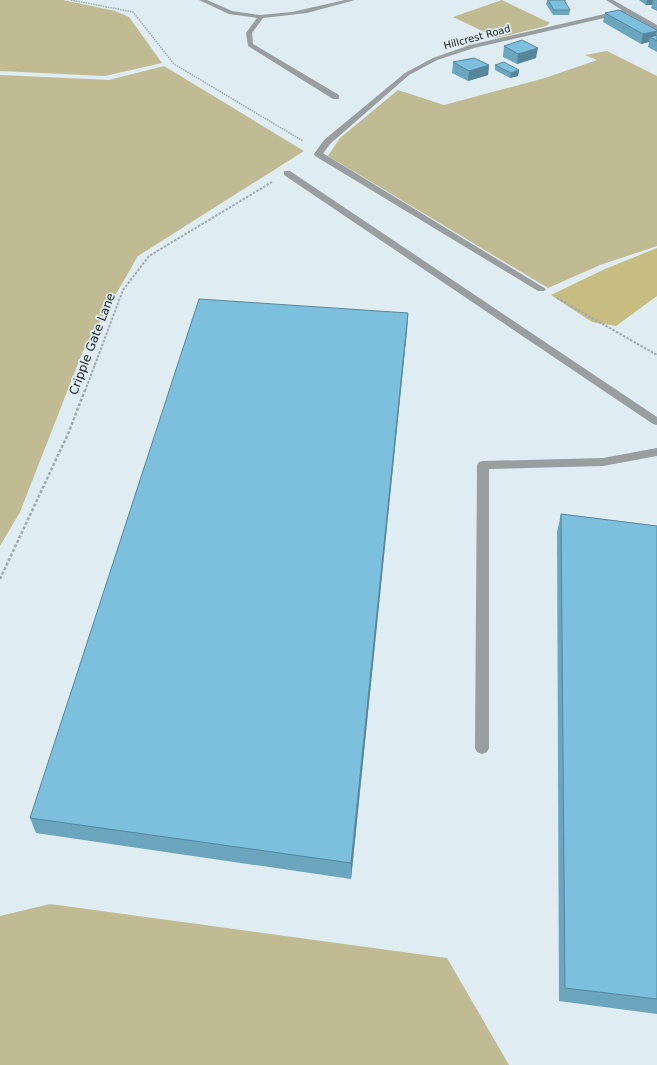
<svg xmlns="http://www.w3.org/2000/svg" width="657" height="1065" font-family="'DejaVu Sans',sans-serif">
  <rect width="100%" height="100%" fill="#dfecf1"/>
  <g fill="#c1bb93">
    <polygon points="0,0 63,0 115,11 129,17 162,63 105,76 0,71"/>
    <polygon points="502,0 550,23 546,26 497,38 453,17"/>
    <polygon points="607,51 657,76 657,246 600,265 548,288 328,156 340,138 398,90 444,105 545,78 597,60 585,55"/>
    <polygon points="164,66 304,151 138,256 83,351 20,512 0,546 0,75 109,80"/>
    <polygon points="50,904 447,958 509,1065 0,1065 0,916"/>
  </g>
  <polygon fill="#c7bd80" points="657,248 657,296 616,326 592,322 551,295 605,269"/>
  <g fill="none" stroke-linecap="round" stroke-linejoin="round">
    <polyline stroke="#a0aaae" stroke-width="1.5" stroke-dasharray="1.5 1" stroke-linecap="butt" points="71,0 133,12 174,64 303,141"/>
    <g stroke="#a0aaae" stroke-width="2" stroke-dasharray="2.5 1.5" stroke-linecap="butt">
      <polyline points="557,298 657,355"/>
      <polyline points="85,391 123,290 149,256 272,182"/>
    </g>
    <polyline stroke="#a0aaae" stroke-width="2.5" stroke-dasharray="3 2" stroke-linecap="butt" points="0,579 68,434 85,390"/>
    <g fill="#999ea0" fill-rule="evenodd">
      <polygon points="315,152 321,152 546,289 544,291 538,291 315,156"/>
      <polygon points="284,171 290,171 657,417 657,425 653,424 284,175"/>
      <polygon points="657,448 657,456 603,466 489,469 489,748 487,752 482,754 477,752 475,748 477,465 479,462 483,461 603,458"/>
    </g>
    <g fill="#999ea0" fill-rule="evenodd">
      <polygon points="199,0 207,0 232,11 260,15 292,12 345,0 355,0 307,13 263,18 252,33 253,44 339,95 339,99 333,99 248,46 246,33 257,18 229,14"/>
      <polygon points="606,0 613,0 657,25 657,30 626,13 474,48 437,60 409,75 330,144 321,156 315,156 314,154 324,140 405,73 433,58 470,45 622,10"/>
    </g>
  </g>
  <g fill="#6ba5be">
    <polygon points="547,0 566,0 565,2 570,10 569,15 553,15 546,4"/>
    <polygon points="639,0 657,0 657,11 651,8 652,5 646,5"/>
    <polygon points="605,13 657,35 657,52 648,47 649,42 641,44 603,22"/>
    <polygon points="504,46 536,58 517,64 503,57"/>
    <polygon points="453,62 489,65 488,75 468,81 452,73"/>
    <polygon points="495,65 519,70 518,76 510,78 495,70"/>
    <polygon points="408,313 407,330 351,879 36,833 30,818"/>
    <polygon points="561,514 657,526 657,1014 559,1001 557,532"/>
  </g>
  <g fill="#57869b">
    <polygon points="647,0 653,0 652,5 646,5"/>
    <polygon points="657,31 656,40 650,37 649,42 641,44 643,34"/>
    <polygon points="538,48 536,58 517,64 518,54"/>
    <polygon points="489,65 488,75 468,81 469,71"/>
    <polygon points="519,70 518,76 510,78 511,73"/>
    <polygon points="408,313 407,330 351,879 351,863"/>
  </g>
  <g fill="#7cc0dd" stroke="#57869b">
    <polygon points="548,0 564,0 570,10 554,10"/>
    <polygon points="619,10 657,30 657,31 643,34 605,13"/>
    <polygon points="657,35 657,41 650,37"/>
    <polygon points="522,40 538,48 518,54 504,46"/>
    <polygon points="474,58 489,65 469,71 453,62"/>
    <polygon points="504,62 519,70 511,73 495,65"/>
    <polygon points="199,299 408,313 351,863 30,818"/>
    <polygon points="561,514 657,526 657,999 565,988"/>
  </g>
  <g text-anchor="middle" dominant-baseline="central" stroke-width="3.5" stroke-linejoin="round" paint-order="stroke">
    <g font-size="10" fill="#181d1f" stroke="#dfecf1">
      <text transform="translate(477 37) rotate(-15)">Hillcrest Road</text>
    </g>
    <g font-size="12" fill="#181d1f" stroke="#dfecf1">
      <text transform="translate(92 344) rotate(-69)">Cripple Gate Lane</text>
    </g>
  </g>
</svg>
